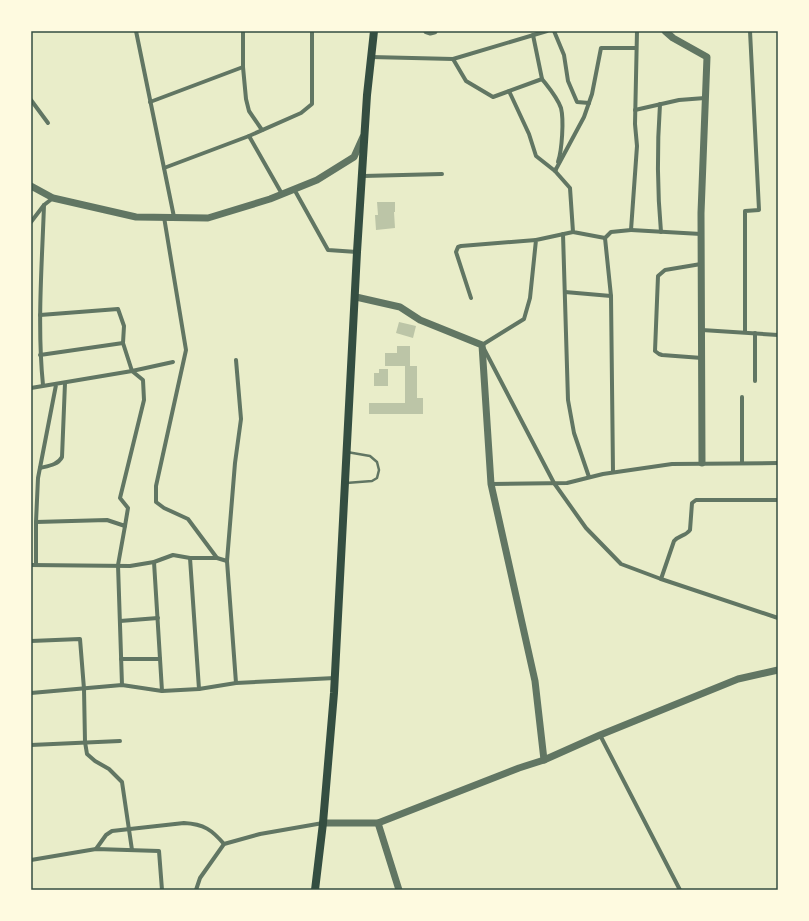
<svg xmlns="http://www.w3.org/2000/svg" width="809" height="921" font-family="'Fira Sans',sans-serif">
  <rect width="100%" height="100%" fill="#e9edc9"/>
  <g fill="#bcc5a7">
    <polygon points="377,202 395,202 395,212 394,212 395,228 376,230 375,215 378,215"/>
    <polygon points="399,322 416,326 413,338 396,333"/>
    <polygon points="397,346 410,346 410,366 385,366 385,353 397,353"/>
    <polygon points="405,366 417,366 417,398 423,398 423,414 369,414 369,403 405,403"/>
    <polygon points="379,369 388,369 388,386 374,386 374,373 379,373"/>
  </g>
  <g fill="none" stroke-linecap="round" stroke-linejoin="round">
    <polyline stroke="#617663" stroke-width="2.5" points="346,483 372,481 377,478 379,470 377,462 370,456 347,452"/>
    <g stroke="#617663" stroke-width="4">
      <polyline points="136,31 174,217"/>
      <polyline points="554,31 564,55 568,81 577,102 589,103"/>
      <polyline points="371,57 453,59 547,31"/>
      <polyline points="453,59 466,81 493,97 542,79 533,35"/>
      <polyline points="243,67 246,99 249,111 262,130"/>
      <path d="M542,79C549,88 557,97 561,108C564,120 562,150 558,162"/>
      <polyline points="509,91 529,134 536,156 555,171 584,117 592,94 601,48 636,48"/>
      <polyline points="31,100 48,123"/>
      <polyline points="150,102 243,67 243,31"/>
      <path d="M660,104C657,147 657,188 661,232"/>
      <polyline points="635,110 679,100 705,98"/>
      <polyline points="249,136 282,194"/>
      <polyline points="164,168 249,136 301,113 312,104 312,31"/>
      <polyline points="556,169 555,171 570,188 573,232 605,238"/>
      <polyline points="363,176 442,174"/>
      <polyline points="294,189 328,250 357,252"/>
      <polyline points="164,217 186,350 156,486 156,502 164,508 188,519 217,558"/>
      <polyline points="31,222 44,205 53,198"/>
      <polyline points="631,230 701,234"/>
      <polyline points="573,232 536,240 530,298 524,319 482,345 554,483 586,528 621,564 661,579 778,618"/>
      <polyline points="563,234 568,400 574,433 589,477"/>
      <polyline points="701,264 665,270 658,276 655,351 659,354 662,355 702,358"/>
      <polyline points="565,292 611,296"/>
      <polyline points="471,298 456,252 458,247 461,246 536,240"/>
      <polyline points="40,315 118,309 124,326 123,343 132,371 173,362"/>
      <polyline points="702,330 778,335"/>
      <polyline points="745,332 745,211 759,210 750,31"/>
      <polyline points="40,355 123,343"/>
      <polyline points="755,381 755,333"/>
      <path d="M43,385C37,325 42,265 44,205"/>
      <polyline points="31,388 132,371 143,380 144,400 120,498 128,508 125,526 107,520 36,522 38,478 56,385"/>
      <polyline points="742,463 742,397"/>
      <path d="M40,468C48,466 58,465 62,457L65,383"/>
      <polyline points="613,472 611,296 605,238 611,232 631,230 637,146 635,124 637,31"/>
      <polyline points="491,484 567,483 603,474 672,464 778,463"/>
      <polyline points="36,522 36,564"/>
      <polyline points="190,558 199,689"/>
      <polyline points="154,562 162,691"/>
      <polyline points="31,565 130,566 154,562 173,555 190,558 217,558 227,561"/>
      <path d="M661,579L674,541C679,535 686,536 690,530L692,503L696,500H778"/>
      <polyline points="120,621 158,618"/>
      <polyline points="31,641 80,639 84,689 85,742 87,754 95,761 109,769 122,782 132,850"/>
      <polyline points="121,659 160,659"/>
      <polyline points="236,683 227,561 235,463 241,419 236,360"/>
      <polyline points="122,685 118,565 125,526"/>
      <polyline points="31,693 122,685 162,691 199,689 236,683 335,678"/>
      <polyline points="600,735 680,890"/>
      <polyline points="31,745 120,741"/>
      <path d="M96,849L106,835L112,831L184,823C204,824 212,830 224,844"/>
      <polyline points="31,860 96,849 159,851 162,890"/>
      <polyline points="196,890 200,878 224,844 260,834 323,823"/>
    </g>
    <g stroke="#617663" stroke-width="7">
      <polyline points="427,31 430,32 434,31"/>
      <polyline points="665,31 673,38 707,57 701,213 702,463"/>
      <polyline points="31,186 53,198 136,217 208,218 270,199 317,180 354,157 363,137"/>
      <polyline points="356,297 400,307 420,320 482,345 491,484 535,681 544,760"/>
      <polyline points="323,823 378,823 519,768 544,760 600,735 738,679 778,670"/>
      <polyline points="378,823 399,890"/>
    </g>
    <polyline stroke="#344e41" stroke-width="8" points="315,890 323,823 334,693 357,252 367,95 374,31"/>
  </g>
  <rect width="809" height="921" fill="none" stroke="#fefae0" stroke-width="64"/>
  <rect x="32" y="32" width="745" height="857" fill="none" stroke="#344e41" stroke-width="1.5"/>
</svg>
